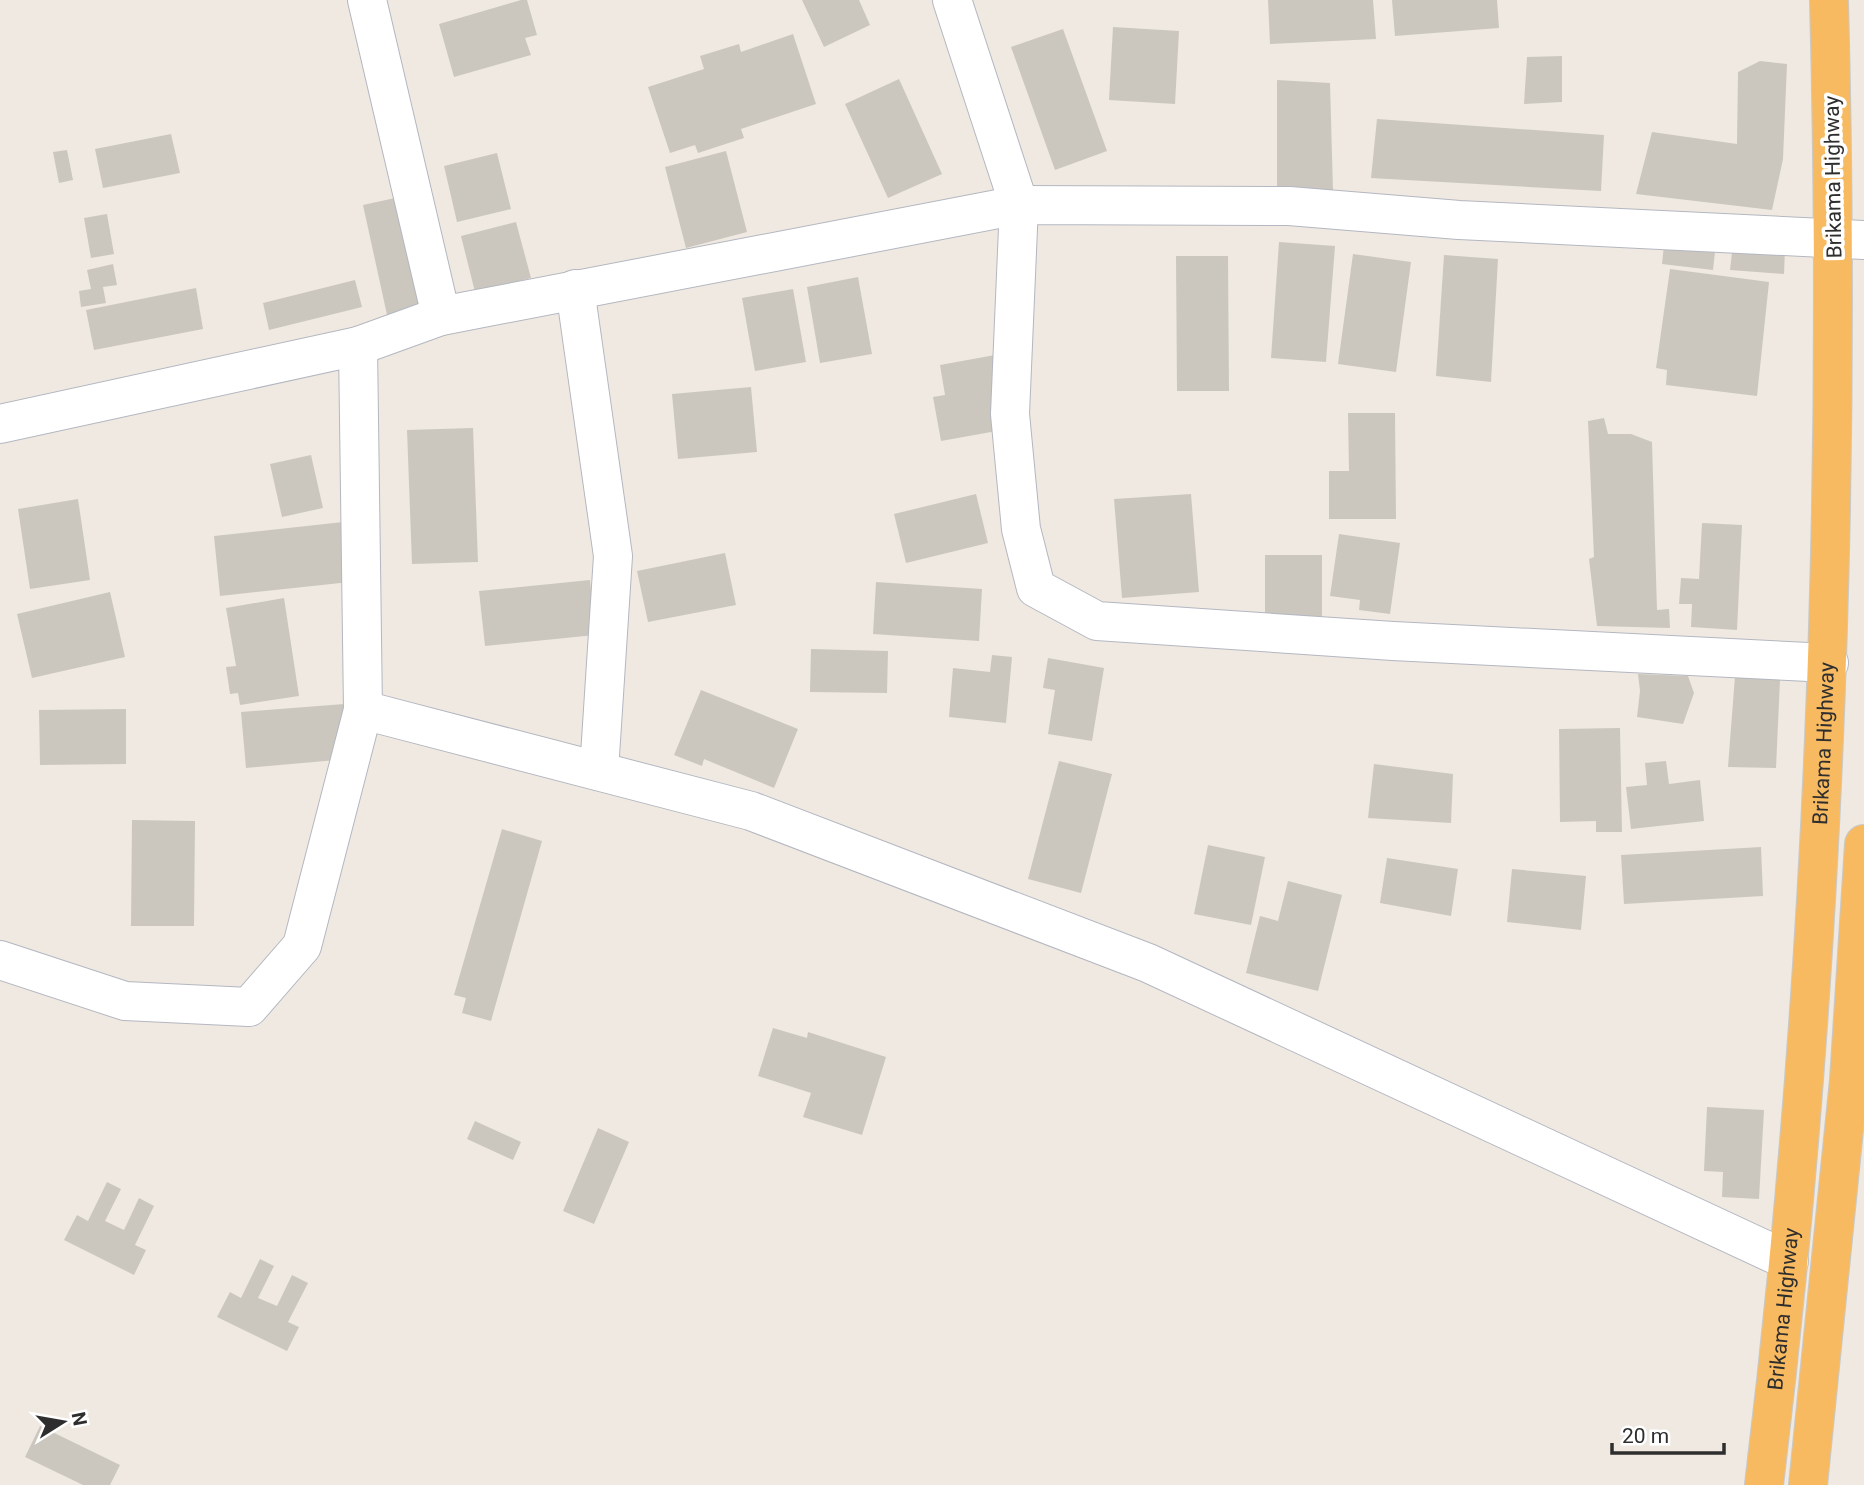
<svg xmlns="http://www.w3.org/2000/svg" width="1864" height="1485" font-family="Roboto,sans-serif">
  <rect width="100%" height="100%" fill="#efe9e1"/>
  <g fill="#cbc7bf">
    <polygon points="521,0 527,0 537,35 525,38 531,55 454,77 439,24"/>
    <polygon points="802,0 859,0 870,25 824,47"/>
    <polygon points="1268,0 1373,0 1376,39 1270,44"/>
    <polygon points="1392,0 1497,0 1499,28 1395,36"/>
    <polygon points="1113,27 1179,31 1175,104 1109,100"/>
    <polygon points="1063,29 1107,151 1055,170 1011,47"/>
    <polygon points="793,34 816,104 741,129 744,138 698,153 695,145 670,153 648,87 704,69 700,56 739,44 741,52"/>
    <polygon points="1562,56 1562,102 1524,104 1527,57"/>
    <polygon points="1760,61 1787,64 1783,159 1772,210 1636,194 1652,132 1737,144 1738,72"/>
    <polygon points="899,79 942,174 888,198 845,104"/>
    <polygon points="1277,80 1330,83 1333,191 1277,191"/>
    <polygon points="1377,119 1604,135 1601,191 1371,178"/>
    <polygon points="171,134 180,173 103,188 95,149"/>
    <polygon points="67,150 73,180 59,183 53,152"/>
    <polygon points="726,151 747,232 686,248 665,167"/>
    <polygon points="497,153 511,209 457,222 444,166"/>
    <polygon points="395,198 430,315 389,324 363,205"/>
    <polygon points="107,214 114,254 91,258 84,218"/>
    <polygon points="516,222 531,278 475,292 461,236"/>
    <polygon points="1665,236 1716,243 1713,270 1662,264"/>
    <polygon points="1279,242 1335,246 1326,362 1271,358"/>
    <polygon points="1733,244 1785,249 1784,274 1730,270"/>
    <polygon points="1353,254 1411,262 1396,372 1338,364"/>
    <polygon points="1444,255 1498,259 1491,382 1436,376"/>
    <polygon points="1176,256 1228,256 1229,391 1177,391"/>
    <polygon points="113,264 117,285 103,287 106,303 81,307 79,291 91,289 87,270"/>
    <polygon points="1670,269 1769,282 1757,396 1666,385 1667,370 1656,368"/>
    <polygon points="858,277 872,354 820,363 807,287"/>
    <polygon points="355,280 362,307 269,330 263,303"/>
    <polygon points="196,288 203,329 94,350 86,310"/>
    <polygon points="793,289 806,362 755,371 742,298"/>
    <polygon points="995,355 1008,429 941,441 933,397 945,395 940,365"/>
    <polygon points="751,387 757,452 678,459 672,394"/>
    <polygon points="1348,413 1395,413 1396,519 1329,519 1329,471 1349,471"/>
    <polygon points="1604,418 1608,434 1631,434 1652,442 1657,610 1669,609 1670,628 1597,626 1589,559 1594,557 1588,421"/>
    <polygon points="473,428 478,562 412,564 407,430"/>
    <polygon points="311,455 323,508 282,517 270,464"/>
    <polygon points="976,494 988,543 906,563 894,514"/>
    <polygon points="1191,494 1199,592 1122,598 1114,499"/>
    <polygon points="78,499 90,580 30,589 18,509"/>
    <polygon points="343,522 350,582 220,596 214,536"/>
    <polygon points="1702,523 1742,525 1737,630 1691,627 1692,604 1679,604 1681,578 1699,579"/>
    <polygon points="1339,534 1400,543 1390,614 1359,610 1360,600 1330,596"/>
    <polygon points="725,553 736,605 648,622 637,571"/>
    <rect x="1265" y="555" width="57" height="63"/>
    <polygon points="590,580 595,635 485,646 479,591"/>
    <polygon points="876,582 982,589 979,641 873,634"/>
    <polygon points="110,592 125,657 32,678 17,614"/>
    <polygon points="284,598 299,696 240,705 238,693 230,694 226,667 236,666 226,608"/>
    <polygon points="811,649 888,651 887,693 810,692"/>
    <polygon points="992,655 1012,657 1006,723 949,717 953,668 990,672"/>
    <polygon points="1048,658 1104,668 1092,741 1048,734 1055,690 1043,688"/>
    <polygon points="1638,674 1688,676 1694,693 1683,724 1637,717 1640,691"/>
    <polygon points="1735,676 1780,680 1776,768 1728,767"/>
    <polygon points="701,690 798,729 774,788 704,759 702,766 674,755"/>
    <polygon points="344,704 348,759 246,768 241,712"/>
    <polygon points="126,709 126,764 40,765 39,710"/>
    <polygon points="1620,728 1622,832 1596,832 1596,821 1560,822 1559,729"/>
    <polygon points="1059,761 1112,774 1081,893 1028,879"/>
    <polygon points="1666,761 1669,784 1700,780 1704,821 1631,829 1626,787 1647,785 1645,763"/>
    <polygon points="1374,764 1453,774 1451,823 1368,818"/>
    <polygon points="132,820 195,821 194,926 131,926"/>
    <polygon points="502,829 542,841 491,1021 462,1013 466,998 454,995"/>
    <polygon points="1208,845 1265,857 1251,925 1194,914"/>
    <polygon points="1761,847 1763,896 1624,904 1621,855"/>
    <polygon points="1387,858 1458,869 1451,916 1380,903"/>
    <polygon points="1512,869 1586,876 1581,930 1507,922"/>
    <polygon points="1288,881 1342,895 1318,991 1246,973 1260,916 1278,921"/>
    <polygon points="773,1028 807,1038 808,1032 886,1057 862,1135 803,1117 811,1093 758,1076"/>
    <polygon points="1707,1107 1764,1110 1759,1199 1722,1197 1723,1172 1704,1171"/>
    <polygon points="475,1121 521,1142 513,1160 467,1139"/>
    <polygon points="598,1128 629,1142 594,1224 563,1211"/>
    <polygon points="107,1182 121,1189 105,1221 124,1230 139,1198 154,1206 135,1245 146,1250 134,1275 64,1240 77,1215 88,1221"/>
    <polygon points="260,1259 274,1266 258,1298 277,1306 292,1275 308,1283 288,1322 299,1327 287,1351 217,1317 230,1292 241,1298"/>
    <polygon points="40,1426 120,1465 110,1485 83,1485 25,1457"/>
  </g>
  <g fill="none" stroke-linecap="round" stroke-linejoin="round">
    <g stroke="#b4b7c1" stroke-width="40">
      <g id="minor">
        <polyline points="367,0 441,316"/>
        <polyline points="952,0 1019,205 1010,414 1021,529 1036,588 1097,621 1393,641 1829,663"/>
        <polyline points="575,289 613,556 599,771"/>
        <polyline points="0,424 358,346 441,316 1019,205 1289,206 1459,220 1864,240"/>
        <polyline points="363,710 751,811 1148,963 1789,1261"/>
        <polyline points="0,960 125,1001 249,1007 302,946 363,710 358,346"/>
      </g>
    </g>
    <g stroke="#c9c9c9" stroke-width="40">
      <g id="trunk">
        <path id="s1" d="M1764,1485C1824,992 1842,496 1829,0"/>
        <polyline points="1808,1485 1849,1080 1864,844"/>
      </g>
    </g>
    <use href="#minor" stroke="#fff" stroke-width="38"/>
    <use href="#trunk" stroke="#f8ba60" stroke-width="38"/>
  </g>
  <g text-anchor="middle" dominant-baseline="central" stroke-width="7" stroke-linejoin="round" paint-order="stroke">
    <g font-size="21" fill="#2e2e2e" stroke="#fff">
      <text transform="translate(1833 177) rotate(-91)">Brikama Highway</text>
      <text stroke="none"><textPath href="#s1" startOffset="744">Brikama Highway</textPath></text>
      <text stroke="none"><textPath href="#s1" startOffset="177">Brikama Highway</textPath></text>
    </g>
  </g>
  <g transform="translate(63 1422) rotate(79)" stroke="#ffffff" stroke-width="5" paint-order="stroke">
  <path d="M0-5L12 26L0 18L-12 26Z" fill="#2e2e2e"/>
  <text y="-10" font-size="19" font-weight="bold" text-anchor="middle" fill="#2e2e2e">N</text>
  </g>
  <path d="M1612 1443v10h112v-10" fill="none" stroke="#2e2e2e" stroke-width="3.5"/>
  <text x="1622" y="1443" font-size="21" fill="#2e2e2e" stroke="#ffffff" stroke-width="5" paint-order="stroke">20 m</text>
</svg>
